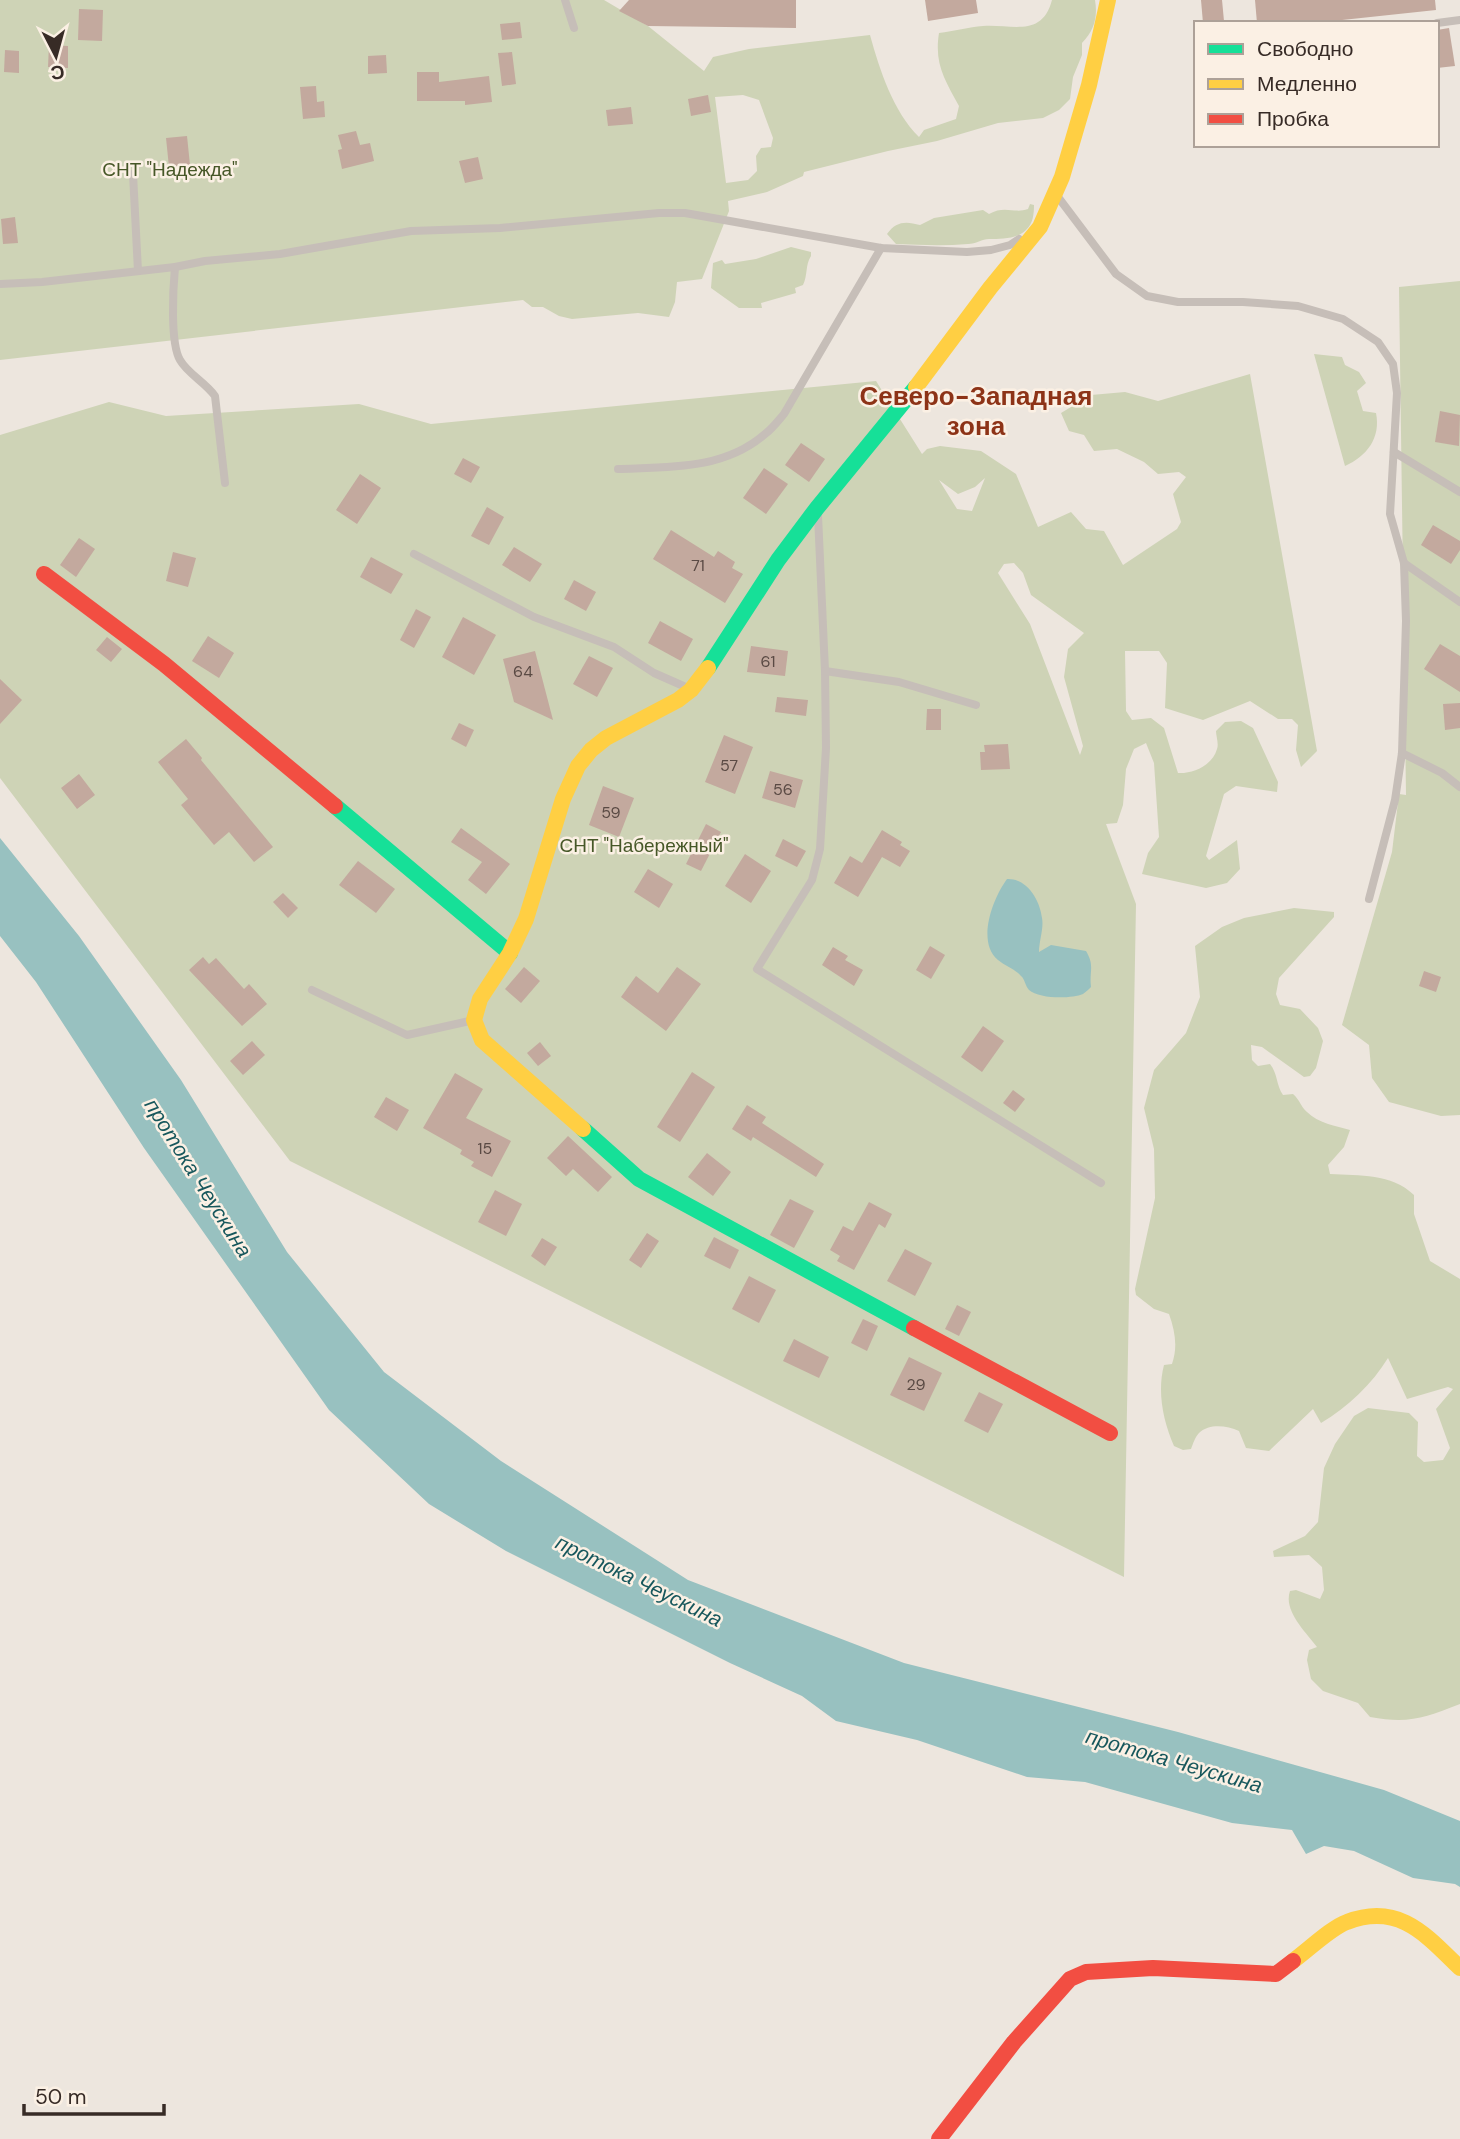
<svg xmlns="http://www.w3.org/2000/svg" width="1460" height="2139" font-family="'DM Sans',sans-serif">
  <rect width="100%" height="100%" fill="#ede6de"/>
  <g fill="#ced3b6" fill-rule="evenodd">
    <path d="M0,0H604L648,26L704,71L713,57L749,49L870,35C880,71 893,111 919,137L924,130L956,119L959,106C945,80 934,64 939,33C954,31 969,27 983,26C1012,24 1042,38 1052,0H1095C1098,18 1094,30 1082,43V55L1073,77L1070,99L1059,110L1043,118L998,123L937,141L888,151L804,172L803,176L767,192L728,201L729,211L702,279L677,282L675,302L669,317L638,313L572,319L559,316L543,307H532L523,300L0,360ZM743,95L759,100L773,138L771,147L761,148L756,156L757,171L748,180L726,183L715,97Z"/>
    <path d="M1030,204L1034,205C1034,214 1033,224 1026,230C1017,239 1001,239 989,239C982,239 976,244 968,244C944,246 920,245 896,244L887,234C896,221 906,221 920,225L934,218L983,210L989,214C1005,205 1014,214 1028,209Z"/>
    <path d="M791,247L811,252V256C805,265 808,275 803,285L795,288L796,293L761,303L762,308H739L711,288L713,263L722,260L725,264L756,259Z"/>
    <polygon points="1460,281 1460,1115 1441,1116 1389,1102 1372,1078 1369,1045 1342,1025 1392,852 1399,794 1406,795 1399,287"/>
    <path d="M1314,354L1342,357L1345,365L1359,372L1366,383L1357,391L1363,411L1376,413C1381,438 1367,456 1345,466Z"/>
    <path d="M1250,374L1317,751L1301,767L1296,750L1298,725L1292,719H1278L1250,701L1203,720L1165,708L1167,663L1159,651H1125L1126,711L1132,720L1151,718L1164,728L1178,773C1193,774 1213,765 1217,749C1219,744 1216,736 1216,731L1225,722L1241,721L1253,728L1278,782L1277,792L1236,786L1224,794L1206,856L1209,860L1237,840L1240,869L1227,883L1206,888L1142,874L1148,853L1159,837L1154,763L1146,743L1134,749L1126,769L1123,805L1117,823L1106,824L1136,904L1124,1577L290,1161L0,778V435L109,402L166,416L359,404L431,424L876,381L922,454L927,449L940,446L981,451L1016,474L1038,527L1071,512L1086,529L1104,531L1123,565L1177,529L1181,522L1173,494L1186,477L1179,472L1158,474L1144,462L1117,449L1094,451L1084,435L1069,431L1061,413L1091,395L1125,392L1158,401ZM985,478L972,511L957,509L939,480L958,494L975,487ZM1014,563L1023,573L1031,595L1084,633L1068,649L1064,677L1083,746L1080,755L1030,624L998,573L1004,564Z"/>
    <path d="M1294,908L1334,912V917L1279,978L1276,994L1280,1005L1300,1009L1318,1028L1323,1041L1316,1068L1310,1076L1304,1077L1262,1047L1251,1045L1252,1060L1258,1066L1270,1064C1278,1074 1276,1085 1283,1095L1293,1094C1300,1100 1301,1107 1307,1112C1318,1123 1336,1126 1350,1130L1344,1147L1328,1165L1330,1174C1360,1176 1391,1173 1414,1195V1214L1430,1261L1460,1279V1704C1424,1718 1409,1724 1370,1717L1358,1703L1323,1691L1311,1679L1307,1660L1309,1650L1317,1647C1306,1632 1283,1611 1290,1591L1296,1590L1320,1599L1324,1590L1322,1567L1309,1555L1274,1557L1273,1551L1305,1536L1318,1522L1324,1468L1335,1444L1354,1416L1368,1408L1409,1413L1418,1422L1417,1456L1424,1462L1443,1460L1450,1448L1436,1409L1453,1389L1448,1387L1407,1399L1388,1358C1372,1384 1348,1407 1321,1423L1313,1409L1269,1451L1246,1448L1239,1431C1227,1426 1210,1423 1199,1433C1195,1437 1193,1444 1191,1449L1183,1450L1174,1446C1163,1421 1157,1392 1164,1365L1172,1364C1178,1347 1175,1331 1169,1314L1154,1309L1136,1295L1135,1289L1155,1198L1154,1149L1144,1108L1154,1070L1186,1033L1200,997L1195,946L1222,927L1244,918Z"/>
  </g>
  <g fill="#98c1c0">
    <polygon points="0,838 79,936 181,1080 287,1252 384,1372 501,1461 688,1580 904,1663 1178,1732 1384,1790 1460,1821 1460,1887 1455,1884 1413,1878 1354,1851 1324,1846 1306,1854 1292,1830 1232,1823 1085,1782 1027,1777 917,1740 836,1721 802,1696 730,1663 506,1551 429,1504 329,1410 144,1148 36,982 0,936"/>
    <path d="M1007,879C1027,878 1040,900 1042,918C1044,928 1039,941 1039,952L1051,945L1086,951C1095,966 1089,971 1091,987C1089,989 1086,992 1083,994C1071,999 1039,999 1029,990C1025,986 1025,979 1021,976C1015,969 1005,966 998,960C976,942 993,898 1007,879Z"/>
  </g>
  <g fill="#c3a99e">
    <polygon points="629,0 796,0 796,28 648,26 619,11"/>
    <polygon points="925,0 976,0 978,13 928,21"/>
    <polygon points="1201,0 1222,0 1224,21 1203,23"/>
    <polygon points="1255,0 1435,0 1436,10 1314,23 1257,23"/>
    <polygon points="79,9 103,10 102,41 78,40"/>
    <polygon points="520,22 522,38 502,40 500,24"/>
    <polygon points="1449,28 1455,66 1437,68 1437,30"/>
    <polygon points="49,45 68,46 68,68 48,67"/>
    <polygon points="5,50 19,51 19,73 4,72"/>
    <polygon points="512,52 516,84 502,86 498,53"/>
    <polygon points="386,55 387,73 368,74 368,56"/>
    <polygon points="417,72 439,72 439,82 489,76 492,102 465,105 465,101 417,101"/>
    <polygon points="316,86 317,102 324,101 325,117 303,119 300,87"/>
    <polygon points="708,95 711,112 691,116 688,99"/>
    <polygon points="631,107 633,124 608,126 606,110"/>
    <polygon points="356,131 360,145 370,143 374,161 342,169 338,150 342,149 338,135"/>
    <polygon points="187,136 190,165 169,167 166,138"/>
    <polygon points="478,157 483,179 465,183 459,161"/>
    <polygon points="15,217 18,243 3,244 1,219"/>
    <polygon points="1440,411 1460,415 1459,446 1435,442"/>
    <polygon points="801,443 825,459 809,482 785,465"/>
    <polygon points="463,458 480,467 471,483 454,474"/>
    <polygon points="764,468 788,484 766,514 743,498"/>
    <polygon points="360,474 381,488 357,524 336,510"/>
    <polygon points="487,507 504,517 489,545 471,536"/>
    <polygon points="1433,525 1460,541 1460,550 1451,564 1421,545"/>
    <polygon points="671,530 714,557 718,551 735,562 732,568 743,574 725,603 653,559"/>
    <polygon points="79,538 95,549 76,577 60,565"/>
    <polygon points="514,547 542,564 530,582 502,565"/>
    <polygon points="173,552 196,558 188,587 166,581"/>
    <polygon points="371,557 403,574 391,594 360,577"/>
    <polygon points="574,580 596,592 586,611 564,599"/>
    <polygon points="416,609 431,617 414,648 400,640"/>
    <polygon points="463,617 496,635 474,675 442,657"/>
    <polygon points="660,621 693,639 681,661 648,643"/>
    <polygon points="208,636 234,653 219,678 192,661"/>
    <polygon points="107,637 122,649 111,662 96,650"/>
    <polygon points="1440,644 1460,656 1460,692 1424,669"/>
    <polygon points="751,646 788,651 785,676 747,672"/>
    <polygon points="535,651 553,720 514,702 503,659"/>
    <polygon points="589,656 613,668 597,697 573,684"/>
    <polygon points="0,679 22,700 0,724"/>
    <polygon points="777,697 808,700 806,716 775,712"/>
    <polygon points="1460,703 1460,728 1445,730 1443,704"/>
    <polygon points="927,709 941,709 941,730 926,730"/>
    <polygon points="459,723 474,730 466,747 451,739"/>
    <polygon points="724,735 753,747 735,794 705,782"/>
    <polygon points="186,739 202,758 201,760 273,847 254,862 229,832 214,845 181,805 188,799 158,762"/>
    <polygon points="1008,744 1010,769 981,770 980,752 985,752 984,745"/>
    <polygon points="770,771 803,780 795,808 762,798"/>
    <polygon points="79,774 95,795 77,809 61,788"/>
    <polygon points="603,786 634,798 619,837 589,825"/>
    <polygon points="706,824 721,832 701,871 686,864"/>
    <polygon points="461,828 510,864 486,894 468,880 482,862 451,842"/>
    <polygon points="882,830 902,842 900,845 910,851 900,867 882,857 858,897 834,883 850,856 862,863"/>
    <polygon points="783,839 806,851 797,867 775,856"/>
    <polygon points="745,854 771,871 751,903 725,886"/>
    <polygon points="358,861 395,889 376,913 339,885"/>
    <polygon points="648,869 673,884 659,908 634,892"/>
    <polygon points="283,893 298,908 288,918 273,902"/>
    <polygon points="930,946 945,955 931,979 916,970"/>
    <polygon points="833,947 848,956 845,960 863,970 854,986 822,965"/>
    <polygon points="203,957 209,964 216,958 244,989 249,984 267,1004 242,1026 189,970"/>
    <polygon points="524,967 540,981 521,1003 505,989"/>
    <polygon points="677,967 701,984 666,1031 621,997 636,976 658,993"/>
    <polygon points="1424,971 1441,977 1436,992 1419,986"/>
    <polygon points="983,1026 1004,1041 982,1072 961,1057"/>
    <polygon points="252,1041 265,1055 243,1075 230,1061"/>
    <polygon points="540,1042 551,1056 538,1066 527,1053"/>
    <polygon points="692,1072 715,1087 680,1142 657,1127"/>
    <polygon points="455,1073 483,1089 466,1118 511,1141 492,1177 471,1166 474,1162 460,1154 462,1150 423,1128"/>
    <polygon points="1013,1090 1025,1099 1015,1112 1003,1103"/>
    <polygon points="386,1097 409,1110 397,1131 374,1117"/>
    <polygon points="747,1105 766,1117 762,1123 824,1164 816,1177 753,1137 751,1141 732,1129"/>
    <polygon points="568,1136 612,1177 598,1192 573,1169 566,1176 547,1158"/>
    <polygon points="707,1153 731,1172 713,1196 688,1177"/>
    <polygon points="495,1190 522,1204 506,1236 478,1222"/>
    <polygon points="790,1199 814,1211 794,1248 770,1235"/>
    <polygon points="869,1202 892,1214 885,1228 879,1224 854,1270 837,1261 840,1256 830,1250 843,1226 853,1231"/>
    <polygon points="647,1233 659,1241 641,1268 629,1260"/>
    <polygon points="714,1237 739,1250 730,1269 704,1256"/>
    <polygon points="542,1238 557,1247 545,1266 531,1256"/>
    <polygon points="905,1249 932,1263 915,1296 887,1281"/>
    <polygon points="749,1276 776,1290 759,1323 732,1309"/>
    <polygon points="957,1305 971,1312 959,1336 945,1329"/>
    <polygon points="863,1319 878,1326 867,1351 851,1343"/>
    <polygon points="794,1339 829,1357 819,1378 783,1361"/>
    <polygon points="909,1357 942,1373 924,1411 890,1395"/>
    <polygon points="979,1392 1003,1404 988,1433 964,1421"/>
  </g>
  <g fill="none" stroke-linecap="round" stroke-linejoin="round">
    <g stroke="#c6beb8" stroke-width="8">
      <polyline points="565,0 574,28"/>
      <polyline points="1437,23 1460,20"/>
      <polyline points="133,174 138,271"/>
      <polyline points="1058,197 1116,274 1147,296 1178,302 1243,302 1298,306 1343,319 1378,342 1393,364 1397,393 1390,514 1404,563 1406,621 1402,753 1395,800 1369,899"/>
      <path d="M175,267C173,288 170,343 180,360C188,374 205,382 215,396L225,483"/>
      <polyline points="0,284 42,282 175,267 205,261 280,254 411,231 500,228 659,213 685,213 881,248 967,252 991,250 1010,245 1019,239"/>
      <polyline points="1394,452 1460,492"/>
      <path d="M618,469C669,467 724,470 765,434C772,429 778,421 784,414L881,248"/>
      <polyline points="818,515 825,671 826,748 820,849 812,880 757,969 1101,1183"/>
      <polyline points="414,554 534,617 614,647 654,673 688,688"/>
      <polyline points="1404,563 1460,602"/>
      <polyline points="825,671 899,682 976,705"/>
      <polyline points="1402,753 1442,773 1460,787"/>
      <polyline points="312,990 407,1035 474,1020"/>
    </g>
    <g stroke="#16e098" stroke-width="16">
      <polyline points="708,668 778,560 817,508 916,387"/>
      <polyline points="335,806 510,953"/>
      <polyline points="583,1129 639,1179 914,1328"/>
    </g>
    <g stroke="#ffcf43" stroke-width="16">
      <polyline points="916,387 990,288 1040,227 1062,177 1089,85 1108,0"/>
      <polyline points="583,1129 482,1040 474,1020 480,999 510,953 526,919 563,799 578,766 591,750 606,738 678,700 691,690 708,668"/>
      <path d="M1293,1961C1307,1951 1332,1927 1347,1922C1399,1902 1426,1935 1460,1968"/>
    </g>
    <g stroke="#f24e42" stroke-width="16">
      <polyline points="44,574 164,664 335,806"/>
      <polyline points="914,1328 1110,1433"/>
      <polyline points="939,2139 1014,2042 1070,1979 1086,1972 1153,1968 1276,1974 1293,1961"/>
    </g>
  </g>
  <g text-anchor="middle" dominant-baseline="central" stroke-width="5" stroke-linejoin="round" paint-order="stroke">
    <g font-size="16" fill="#5a4a44">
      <text x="698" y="565">71</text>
      <text x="768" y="661">61</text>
      <text x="523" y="671">64</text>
      <text x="729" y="765">57</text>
      <text x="783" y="789">56</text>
      <text x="611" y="812">59</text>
      <text x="485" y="1148">15</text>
      <text x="916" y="1384">29</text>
    </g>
    <g font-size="19" fill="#465727" stroke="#fbf0e4">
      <text x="170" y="169">СНТ "Надежда"</text>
      <text x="644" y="845">СНТ "Набережный"</text>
    </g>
    <g font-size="21" font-style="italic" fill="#17575c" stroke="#fbf0e4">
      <text transform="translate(198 1178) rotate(58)">протока Чеускина</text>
      <text transform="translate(639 1581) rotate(26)">протока Чеускина</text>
      <text transform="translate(1174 1761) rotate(16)">протока Чеускина</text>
    </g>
    <g font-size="26" font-weight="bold" fill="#8d3317" stroke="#fbf0e4">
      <text x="976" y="396">Северо-Западная<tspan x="976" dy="30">зона</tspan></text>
    </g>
  </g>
  <rect x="1194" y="21" width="245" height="126" fill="#fbf0e4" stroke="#ada198" stroke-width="2"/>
  <rect x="1208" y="44" width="35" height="10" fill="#16e098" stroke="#ada198" stroke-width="2"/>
  <text x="1257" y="56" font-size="21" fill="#372b26">Свободно</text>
  <rect x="1208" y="79" width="35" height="10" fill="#ffcf43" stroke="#ada198" stroke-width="2"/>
  <text x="1257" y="91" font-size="21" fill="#372b26">Медленно</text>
  <rect x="1208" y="114" width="35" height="10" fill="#f24e42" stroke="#ada198" stroke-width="2"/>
  <text x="1257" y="126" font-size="21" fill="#372b26">Пробка</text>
  <g transform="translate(56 56) rotate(174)" stroke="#fbf0e4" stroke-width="5" paint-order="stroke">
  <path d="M0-5L12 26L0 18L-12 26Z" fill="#372b26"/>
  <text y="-10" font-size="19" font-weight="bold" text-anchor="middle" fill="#372b26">С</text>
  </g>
  <path d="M24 2104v10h140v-10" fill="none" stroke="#372b26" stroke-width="3.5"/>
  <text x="35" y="2104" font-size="21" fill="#372b26" stroke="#fbf0e4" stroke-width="5" paint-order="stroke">50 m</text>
</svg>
